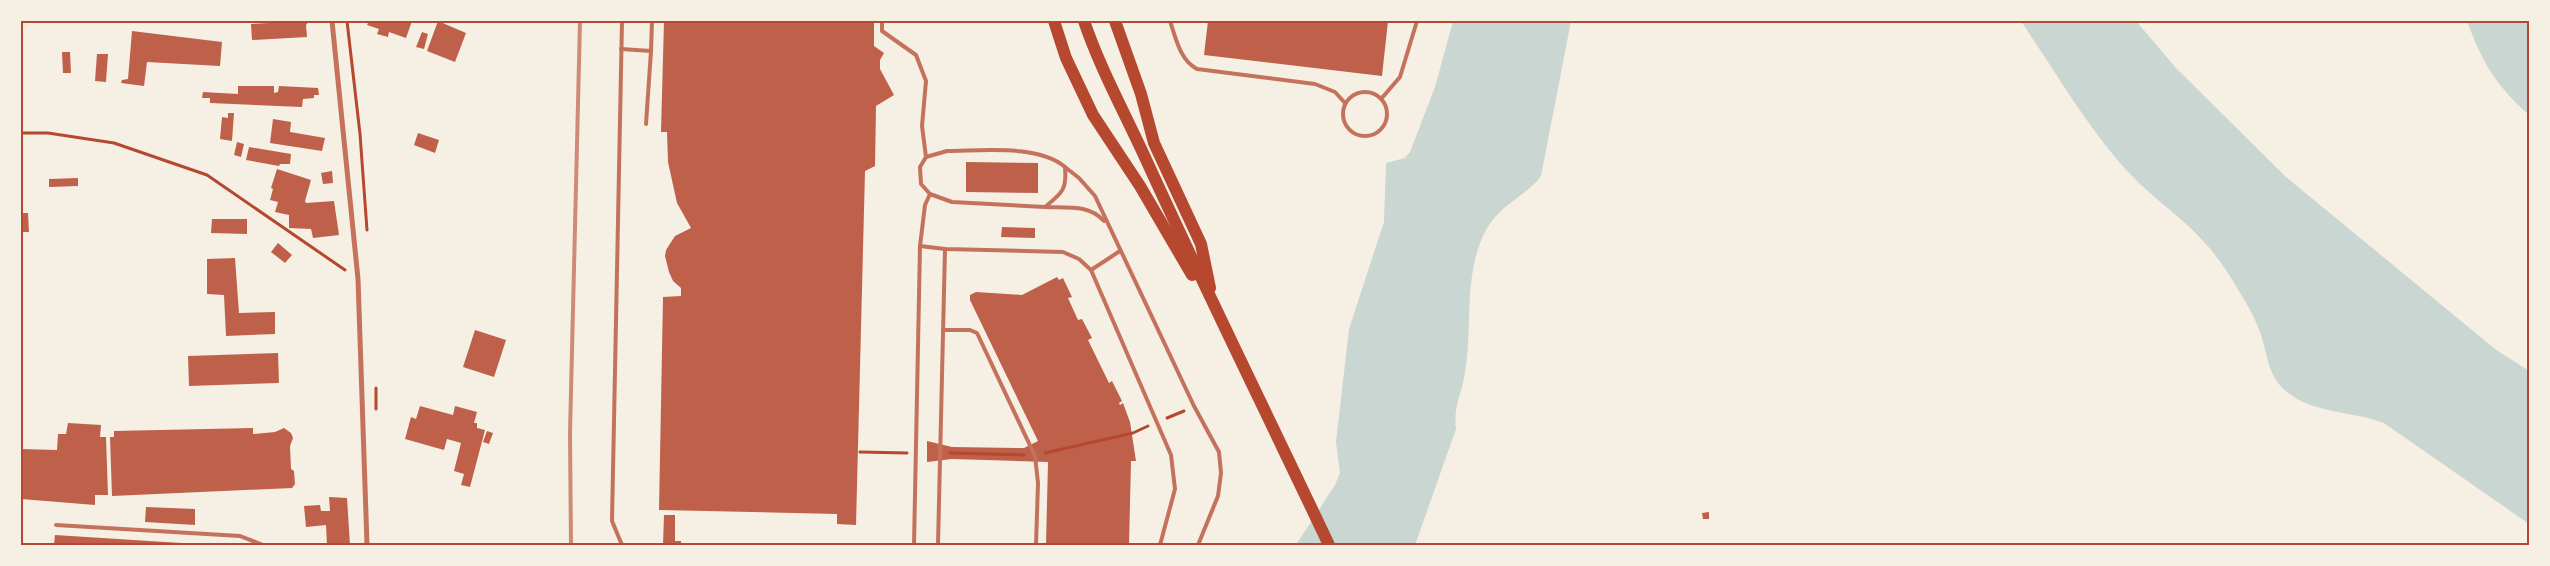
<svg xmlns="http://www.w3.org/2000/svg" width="2550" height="566" font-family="Barlow,sans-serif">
  <rect width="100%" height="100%" fill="#f6efe4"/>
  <g fill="#c9d6d2">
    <path d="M1453,21H1571L1541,176C1526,197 1500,203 1485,232C1463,275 1473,327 1465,372C1462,394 1453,406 1456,429L1415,545H1296L1335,485L1340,473L1336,442L1349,329L1384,222L1386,163L1405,158L1410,152L1435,87Z"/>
    <path d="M2021,21H2136L2176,68L2286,177L2495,349L2529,371V524L2384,423C2353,411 2314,414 2287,392C2267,376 2268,354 2260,332C2254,316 2246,302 2237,288C2228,272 2217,256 2204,242C2182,217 2154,199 2131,175C2091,133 2054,70 2021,21Z"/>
    <path d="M2467,21H2529V115C2496,86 2482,62 2467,21Z"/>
  </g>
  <g fill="#bf614a">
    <polygon points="309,21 306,25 307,37 252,40 251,24"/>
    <polygon points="369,21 412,21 406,38 389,32 388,37 377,34 379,29 367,25"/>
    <polygon points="438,21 466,33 455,62 427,51"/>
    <polygon points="664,21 874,21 874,46 884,53 880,60 880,69 894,95 876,106 875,166 865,171 856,525 837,524 837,514 659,510 663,297 681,296 681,288 673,281 669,272 665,256 666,250 675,236 691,228 677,203 668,162 667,132 661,132"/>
    <polygon points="1208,21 1388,21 1382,76 1204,55"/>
    <polygon points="132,31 222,42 220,66 147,62 144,86 121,83 122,80 128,79"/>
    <polygon points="422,32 428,34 424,49 416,47"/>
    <polygon points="62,52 70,52 71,73 63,73"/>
    <polygon points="97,54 108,54 106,82 95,81"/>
    <polygon points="238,86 274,86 274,93 278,92 279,86 318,88 319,95 314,95 314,98 303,99 302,107 210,103 210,98 202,98 203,92 238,94"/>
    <polygon points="228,113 234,113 232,141 220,139 222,117 228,118"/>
    <polygon points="273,119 291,122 290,132 325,138 322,151 270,143"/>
    <polygon points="418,133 439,140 435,153 414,145"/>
    <polygon points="237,142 244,144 241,157 234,155"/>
    <polygon points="249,147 291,154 290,164 280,164 279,166 246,160"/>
    <polygon points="966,162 1038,163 1038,193 966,192"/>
    <polygon points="277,169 311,180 305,201 306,203 334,201 339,235 313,238 311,229 289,228 289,215 275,212 278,202 270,200 273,189 271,188"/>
    <polygon points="332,171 333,183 323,184 321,173"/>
    <polygon points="78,178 78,186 49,187 49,179"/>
    <polygon points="21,213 28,213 29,232 22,232"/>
    <polygon points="212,219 247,219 247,234 211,233"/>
    <polygon points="1002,227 1035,228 1035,238 1001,237"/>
    <polygon points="278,243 292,255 285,263 271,252"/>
    <polygon points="235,258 239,313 275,312 275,334 226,336 224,295 207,294 207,259"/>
    <polygon points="1057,277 1059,280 1063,278 1072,297 1068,298 1078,320 1082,319 1092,338 1088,340 1109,383 1112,381 1122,401 1119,403 1120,405 1123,403 1130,422 1136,461 1131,461 1129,545 1046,545 1048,462 952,459 927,462 927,441 952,447 1024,448 1038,441 970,300 970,295 976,292 1022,295"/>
    <polygon points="475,330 506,340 494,377 463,367"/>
    <polygon points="278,353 279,383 189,386 188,356"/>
    <polygon points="420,406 453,415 455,406 477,412 474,423 477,423 477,428 485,430 470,487 461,485 464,474 454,471 461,443 447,439 444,450 405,439 411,417 416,419"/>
    <polygon points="68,423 101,425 100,437 106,437 108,495 95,495 95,505 21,499 21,449 57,450 58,434 66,434"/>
    <polygon points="253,428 253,434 275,432 284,428 291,433 293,438 290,446 291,469 294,471 295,484 292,488 112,496 110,437 114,437 114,431"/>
    <polygon points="487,431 493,433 489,444 483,442"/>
    <polygon points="329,497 347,498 350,545 327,545 326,525 306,527 304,506 320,505 321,511 330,511"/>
    <polygon points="146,507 195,509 195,525 145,522"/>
    <polygon points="1709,512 1709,519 1703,519 1702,513"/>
    <polygon points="664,515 675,515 675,541 681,541 681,545 663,545"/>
    <polygon points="55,535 181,543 181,545 54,545"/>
  </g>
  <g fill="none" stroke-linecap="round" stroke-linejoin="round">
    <g stroke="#b5482f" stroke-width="3">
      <polyline points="347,21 360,134 367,230"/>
      <polyline points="21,133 48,133 114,143 207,175 345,270"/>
      <polyline points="376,388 376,409"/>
      <polyline points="1167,418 1184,411"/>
      <polyline points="860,452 907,453"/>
      <polyline points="950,453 1024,455"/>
      <polyline points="1045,453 1133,433 1148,426"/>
    </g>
    <g stroke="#c5725c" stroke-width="4">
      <polyline points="622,21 612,521 622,545"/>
      <polyline points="882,21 882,31 916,55 926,81 922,126 926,157"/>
      <path d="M1170,21C1176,39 1180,60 1197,69L1315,84L1335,92L1345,103"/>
      <polyline points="621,49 651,51 652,21"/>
      <circle cx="1365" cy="114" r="22"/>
      <polyline points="1381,99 1400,77 1417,21"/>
      <polyline points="646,124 651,51"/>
      <path d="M947,151C981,151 1038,144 1065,167C1067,190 1062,193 1045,207L952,202L930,194L921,184L920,167L926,157Z"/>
      <polyline points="1065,167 1079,178 1095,196 1194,406 1219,452 1221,473 1218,496 1198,545"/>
      <path d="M1046,207C1067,208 1089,204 1104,221"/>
      <polyline points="920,246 945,249 1063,252 1079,259 1091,270 1171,455 1175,489 1160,545"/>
      <polyline points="1091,270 1120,251"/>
      <polyline points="943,330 970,330 977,333 1035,456 1038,483 1036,545"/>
      <polyline points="56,525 240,536 263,545"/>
      <polyline points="914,545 920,246 925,205 930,194"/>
      <polyline points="938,545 945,249"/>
    </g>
    <polyline stroke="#c5725c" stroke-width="5" points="332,21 358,279 367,545"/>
    <g stroke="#b5482f" stroke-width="12">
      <polyline points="1054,21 1066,58 1093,115 1140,186 1192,275"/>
      <path d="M1084,21C1101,71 1127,117 1149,166C1207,293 1269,418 1329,545"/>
      <polyline points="1115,21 1141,94 1154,143 1201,244 1210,288"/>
    </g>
    <polyline stroke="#cf8b77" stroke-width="4" points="571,545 570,433 580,21"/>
  </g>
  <rect width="2550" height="566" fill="none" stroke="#f6efe4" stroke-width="45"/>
  <rect x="22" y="22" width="2506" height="522" fill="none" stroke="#b5482f" stroke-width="2"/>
</svg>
